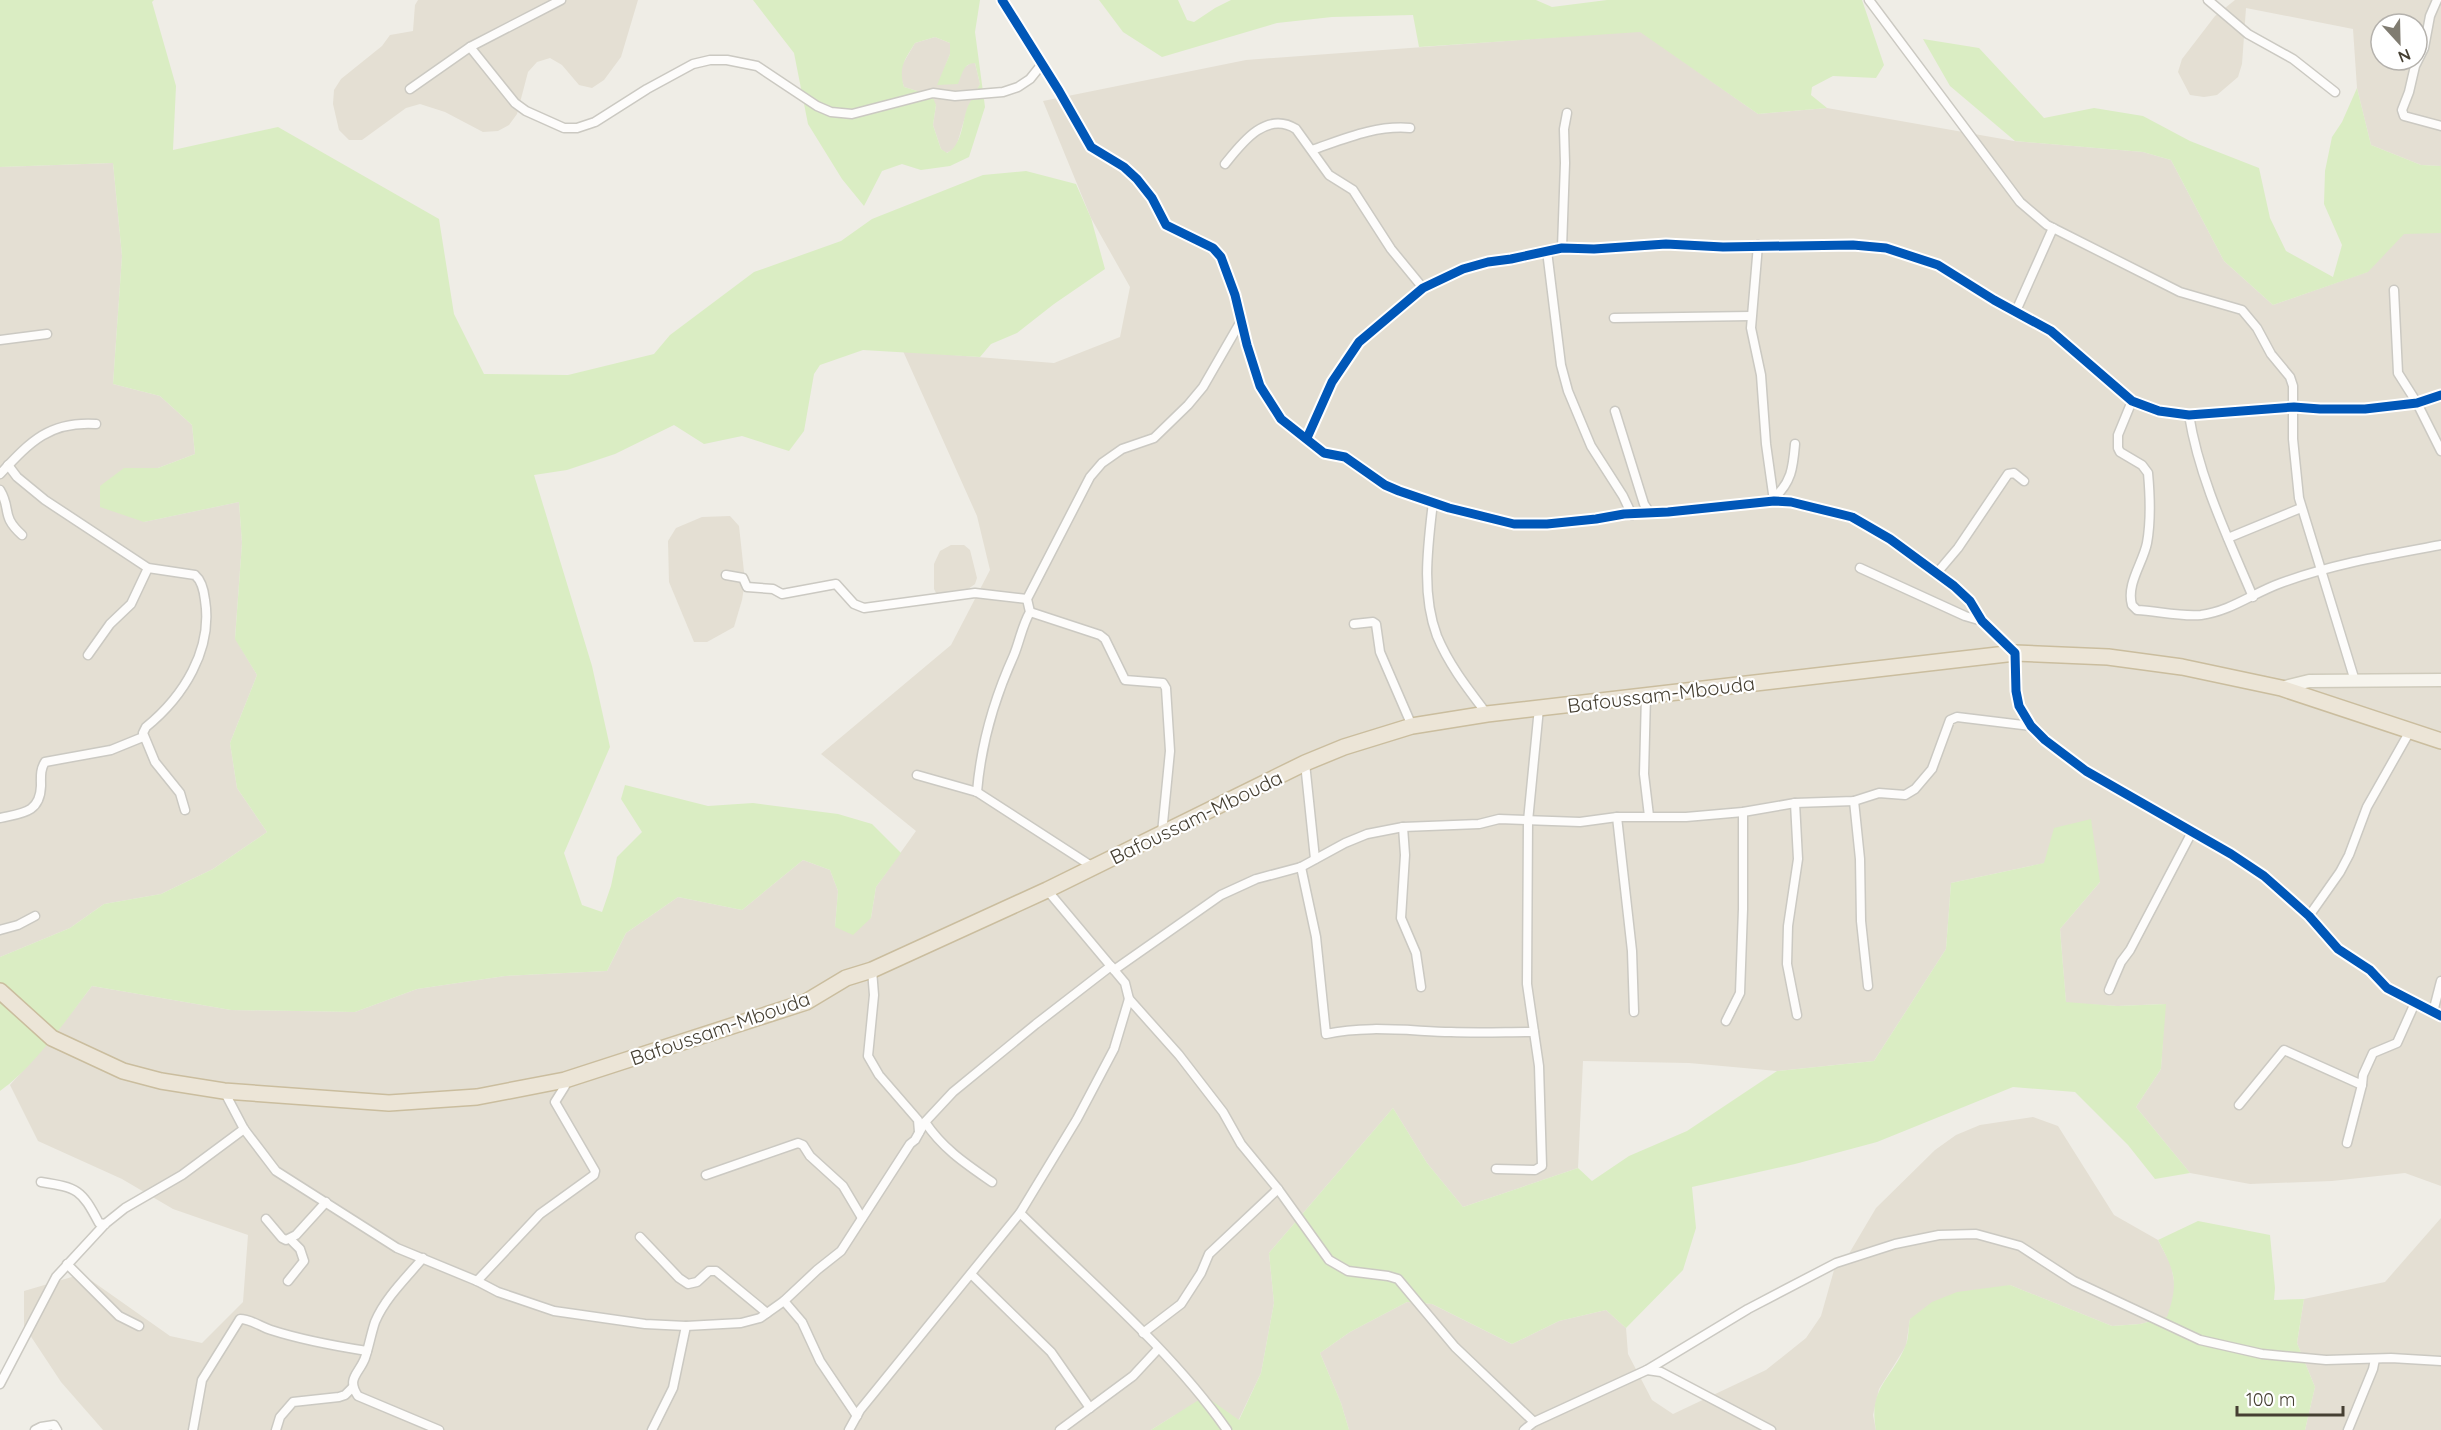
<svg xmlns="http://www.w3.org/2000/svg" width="2441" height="1430" font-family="Quicksand,sans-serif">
  <rect width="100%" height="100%" fill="#efede6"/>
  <g fill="#e4dfd3" fill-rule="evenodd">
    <polygon points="418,0 638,0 621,57 604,80 592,88 579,85 562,65 550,58 537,62 528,72 517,114 509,125 498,131 483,132 445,112 420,104 406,108 362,140 349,140 339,130 333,104 334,90 341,79 382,46 390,35 413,31 415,5"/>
    <path d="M2235,0H2441V166L2421,165L2371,145L2357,88L2353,29L2246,8L2242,64L2238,77L2217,95L2204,97L2190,95L2178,72L2182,59L2215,16ZM2381,24H2417V60H2381Z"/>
    <polygon points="1640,31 1758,114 1827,108 2014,141 2143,152 2171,160 2224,261 2273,305 2367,272 2404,233 2441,233 2441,1186 2405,1173 2332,1181 2250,1184 2190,1173 2136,1107 2161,1069 2165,1004 2117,1006 2066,1003 2060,929 2100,882 2045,863 1951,883 1946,949 1874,1061 1777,1071 1689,1063 1583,1061 1578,1168 1463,1207 1427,1163 1393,1108 1269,1253 1274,1303 1261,1373 1238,1421 1175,1415 1151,1430 103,1430 61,1382 24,1326 24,1291 82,1274 170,1336 202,1343 243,1302 248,1235 173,1209 122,1179 38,1141 10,1085 52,1038 92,986 231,1010 355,1012 417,989 505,976 607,971 626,933 678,897 742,910 803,860 830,870 838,891 835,927 871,918 876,887 916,831 821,754 951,645 990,570 977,516 903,351 1054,363 1120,337 1130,287 1091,218 1043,101 1246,60"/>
    <polygon points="935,37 950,43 950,54 938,85 971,63 975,63 980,84 968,107 957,144 953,150 946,153 941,149 933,125 936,105 927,94 904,87 900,74 901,67 915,43"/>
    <polygon points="113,163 122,256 113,384 160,396 192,425 195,454 158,468 124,468 144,522 239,502 242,543 235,638 257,675 230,743 237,788 267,832 213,869 161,894 104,904 70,928 0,957 0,167"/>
    <polygon points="730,516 739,526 745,581 742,600 734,627 707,642 694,642 669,582 668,541 676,528 702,517"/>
    <polygon points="951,545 964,545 970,550 977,578 975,584 964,592 937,595 934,589 934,564 940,551"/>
    <polygon points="2033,1117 2058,1126 2114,1215 2158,1240 2171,1265 2176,1292 2168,1317 2140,1324 2112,1326 2010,1285 1910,1319 1906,1346 1879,1389 1873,1415 1876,1430 1349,1430 1341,1403 1320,1353 1350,1332 1407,1302 1432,1304 1512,1344 1559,1321 1606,1310 1626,1328 1628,1354 1652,1400 1673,1414 1766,1370 1806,1338 1821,1316 1836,1263 1847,1257 1876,1208 1935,1150 1956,1135 1980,1125"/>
    <polygon points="2441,1218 2441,1430 2305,1430 2315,1387 2297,1343 2304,1299 2385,1282"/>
  </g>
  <g fill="#daedc3" fill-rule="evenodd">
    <path d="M0,0H154L152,2L176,86L173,150L278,127L439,219L454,314L484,374L568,375L654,354L670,335L754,272L841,241L872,219L983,175L1026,171L1076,184L1091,218L1105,269L1054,304L1017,333L991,344L980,357L863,350L820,365L814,374L804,431L789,451L742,436L704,444L674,425L615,454L567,470L534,475L592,666L610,747L564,853L582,905L602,912L611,886L617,857L642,832L621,799L625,785L708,806L753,803L838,814L872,824L901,853L876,887L871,918L853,935L835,927L838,891L830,870L803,860L742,910L678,897L626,933L607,971L505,976L417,989L355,1012L231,1010L92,986C66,1020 34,1067 0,1091V957L70,928L104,904L161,894L213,869L267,832L237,788L230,743L257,675L235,639L242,543L239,502L144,522L100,507V486L124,468H158L195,454L192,425L160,396L113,384L122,256L113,163L0,167Z"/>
    <path d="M753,0H980L975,32L985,107L969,157L950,166L921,170L902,164L882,171L864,206L842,179L808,124L794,53ZM935,37L950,43V54L937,85L958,84C962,75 963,63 975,63L980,84C976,91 972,98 968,106C962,120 963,145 947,153L941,149L933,125L936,105L933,98L927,94L904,87C898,66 905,60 915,43Z"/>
    <polygon points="1099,0 1178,0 1187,20 1194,22 1215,8 1231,0 1536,0 1552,7 1607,0 1862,0 1884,65 1876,78 1833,76 1812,87 1811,95 1827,108 1758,114 1640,32 1419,47 1413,15 1332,17 1277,23 1162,57 1123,32"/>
    <polygon points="1923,39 1979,48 2044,118 2094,108 2143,116 2190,141 2259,168 2270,218 2286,251 2333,277 2342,245 2324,204 2325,171 2332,137 2342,122 2357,88 2371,145 2421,165 2441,166 2441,233 2404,234 2368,272 2273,305 2224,261 2171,160 2143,152 2015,141 1950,86"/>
    <polygon points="2091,819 2100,882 2060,929 2066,1002 2117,1006 2166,1004 2161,1069 2136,1107 2190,1173 2155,1179 2128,1145 2075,1092 2013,1087 1877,1142 1795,1164 1692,1187 1696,1228 1683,1270 1626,1328 1606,1310 1559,1321 1512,1344 1432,1304 1407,1302 1350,1332 1320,1353 1341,1403 1349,1430 1151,1430 1205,1396 1239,1420 1261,1373 1274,1303 1269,1253 1393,1108 1427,1163 1463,1207 1578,1168 1592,1181 1629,1156 1687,1131 1777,1071 1874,1061 1946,949 1951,883 2044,863 2054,828"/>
    <path d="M2198,1221L2270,1235L2275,1288L2274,1300L2304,1299L2297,1343L2315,1387L2305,1430H1876C1868,1388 1891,1380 1905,1347C1909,1339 1908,1328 1910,1319L1932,1302L1957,1292L2010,1285L2112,1326L2140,1324L2167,1317C2179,1282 2175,1272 2158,1240Z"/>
  </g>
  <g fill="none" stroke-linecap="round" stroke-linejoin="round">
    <g stroke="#cbc9c2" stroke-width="11">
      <g id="street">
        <polyline points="1002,0 1059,91 1091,147 1124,167 1137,179 1152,198 1166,225 1213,248 1221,257 1235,295 1247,345 1260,386 1281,419 1324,453 1345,457 1385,485 1399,491 1449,508 1514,524 1547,524 1596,519 1624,514 1668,512 1774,501 1791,502 1852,517 1890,539 1954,586 1970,601 1982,621 2015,653 2016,691 2019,706 2031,726 2045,740 2086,771 2231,854 2264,876 2309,916 2338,949 2370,970 2387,988 2441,1016"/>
        <polyline points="1869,0 2020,202 2047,225 2180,292 2242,310 2257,328 2271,354 2290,377 2293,386 2293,439 2299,498 2355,681"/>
        <polyline points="2208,0 2248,34 2293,59 2335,92"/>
        <polyline points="2437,0 2430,16 2424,48 2415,66 2409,92 2402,110 2404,116 2441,126"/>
        <polyline points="470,47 515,103 526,111 564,128 577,128 595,122 647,89 693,64 710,60 727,60 757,66 817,106 831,112 852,114 933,93 955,96 1003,92 1018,87 1030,79 1042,64"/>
        <polyline points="410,89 470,47 561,0"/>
        <path d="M1312,150C1344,139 1376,125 1410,128"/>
        <path d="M1225,164C1241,144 1266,110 1296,129L1329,175L1353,190L1391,249L1423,288"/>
        <polyline points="1758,245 1751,328 1761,375 1766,444 1774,501"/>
        <polyline points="1562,248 1565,163 1564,129 1567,113"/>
        <polyline points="1547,251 1561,365 1568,391 1591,446 1623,496 1632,515"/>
        <polyline points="2394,290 2398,373 2417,403 2441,451"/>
        <polyline points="2016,311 2053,228"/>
        <polyline points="1614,318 1751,316"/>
        <polyline points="0,340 47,334"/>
        <path d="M2132,401L2118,435V448L2120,452L2142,465L2148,473C2150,495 2151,521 2147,543C2143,563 2126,584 2132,605L2137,610C2157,611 2181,617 2201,615C2231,611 2253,593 2281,583C2333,564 2387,555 2441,545"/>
        <polyline points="1615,411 1644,504 1650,513"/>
        <path d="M2189,415C2199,478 2228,538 2253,597"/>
        <polyline points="1307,438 1332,382 1359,342 1423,288 1463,269 1488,262 1511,259 1562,248 1594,249 1666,244 1723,247 1853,245 1886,248 1938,265 1994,300 2051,331 2132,401 2159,411 2189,415 2294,407 2320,409 2365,409 2417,403 2441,395"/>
        <path d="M8,465L17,477L45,500L148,568L195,575C202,581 204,591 205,600C213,650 183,697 146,727L143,733L155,762L180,793L185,810"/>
        <path d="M0,474C30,442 49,421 96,424"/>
        <path d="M0,490C12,510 0,515 22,535"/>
        <path d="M1773,499C1792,482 1793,467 1795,444"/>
        <path d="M1433,502C1428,545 1421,594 1437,636C1449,665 1468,689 1487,714"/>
        <polyline points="2228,538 2301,508"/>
        <polyline points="1860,568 1965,616 1982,621"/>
        <polyline points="1936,574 1958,548 2008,474 2014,473 2024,481"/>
        <polyline points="726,575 743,578 747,587 773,589 782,594 836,584 854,604 864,608 975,593 1027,599"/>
        <polyline points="1030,612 1100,635 1105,639 1125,680 1163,683 1166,688 1170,751 1162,833"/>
        <polyline points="1354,624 1373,622 1376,624 1380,652 1412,726"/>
        <polyline points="88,655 110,624 131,604 148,568"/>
        <polyline points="1646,695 1644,774 1649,816"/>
        <polyline points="1305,763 1315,859"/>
        <polyline points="917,775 977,792 1093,867"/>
        <path d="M977,792C981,744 994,699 1014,655C1020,640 1022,626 1030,612L1027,599L1090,477L1102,463L1122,449L1154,438L1188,405L1203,387L1241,321"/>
        <polyline points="1854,801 1860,859 1861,921 1868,986"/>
        <polyline points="1795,803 1798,859 1788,926 1787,964 1797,1015"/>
        <polyline points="1617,817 1632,951 1634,1012"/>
        <path d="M0,818C22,813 40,813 41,786C41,777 40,770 45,762L111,750L143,737"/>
        <polyline points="1403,827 1405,855 1401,918 1416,953 1421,987"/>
        <path d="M1301,867L1316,937L1326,1034C1366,1025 1410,1031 1451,1032C1478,1033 1506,1032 1534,1032"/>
        <polyline points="2309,916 2340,872 2349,855 2367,807 2410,731"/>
        <polyline points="0,930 18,925 35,916"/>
        <polyline points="872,970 874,995 868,1056 879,1075 918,1120 919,1132"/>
        <polyline points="1114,970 1221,895 1256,879 1301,867 1345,843 1367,834 1403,827 1479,824 1499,819 1580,822 1617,817 1686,817 1743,812 1795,803 1854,801 1879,793 1905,795 1915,789 1932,769 1950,720 1957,717 2031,726"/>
        <polyline points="2109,990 2121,962 2130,950 2192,832"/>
        <polyline points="1129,999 1179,1055 1223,1112 1241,1144 1278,1189 1329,1260 1348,1271 1388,1276 1398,1279 1455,1347 1534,1422"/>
        <polyline points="2433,1012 2441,981"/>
        <polyline points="1726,1021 1740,993 1743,909 1743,812"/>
        <polyline points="224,1091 244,1129 276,1171 397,1248 477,1281 498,1292 554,1311 645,1324 686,1326 741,1323 760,1318 784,1301 817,1270 841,1251 910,1144 915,1140 925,1122 953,1092 1036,1024 1111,966"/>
        <polyline points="2239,1105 2284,1050 2362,1085 2363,1075 2373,1053 2397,1043 2415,1003"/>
        <path d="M925,1122C943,1149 966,1164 992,1182"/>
        <polyline points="2347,1143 2362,1085"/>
        <polyline points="1496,1169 1535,1170 1542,1166 1539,1066 1527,984 1528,821 1539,708"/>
        <polyline points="706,1175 798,1143 803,1145 810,1156 843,1186 862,1218"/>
        <path d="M41,1182C78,1188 81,1189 99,1223L105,1224"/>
        <path d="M1020,1213C1091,1283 1170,1349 1227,1430"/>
        <polyline points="266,1219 282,1238 286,1240 296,1235 326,1202"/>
        <polyline points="640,1237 679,1278 688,1284 697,1282 709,1271 716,1271 767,1313"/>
        <path d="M423,1258C406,1278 385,1298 375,1322C371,1334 369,1346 365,1358C359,1374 346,1378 358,1396L439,1430"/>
        <polyline points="67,1264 119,1316 139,1326"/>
        <polyline points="971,1274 1051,1352 1090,1408"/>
        <polyline points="288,1281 304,1261 300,1249 290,1239"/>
        <polyline points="477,1281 540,1214 594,1175 595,1171 555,1102 565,1086 565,1080"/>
        <polyline points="784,1301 802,1322 820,1361 857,1416"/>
        <polyline points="1143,1333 1181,1304 1201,1273 1209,1254 1278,1189"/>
        <polyline points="1647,1370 1748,1309 1836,1263 1895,1244 1939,1235 1976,1234 2020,1246 2074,1281 2200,1340 2262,1354 2326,1360 2391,1358 2441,1361"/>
        <polyline points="0,1384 56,1277 105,1224 125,1208 182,1175 244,1129"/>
        <polyline points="35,1430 41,1427 54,1425 57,1430"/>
        <path d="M193,1430L202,1380L240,1319C251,1319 261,1327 271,1330C302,1340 335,1346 367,1351"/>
        <polyline points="276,1430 280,1417 293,1402 339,1397 345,1395 352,1388"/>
        <polyline points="652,1430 673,1388 686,1326"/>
        <polyline points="849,1430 860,1410 1020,1213 1077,1119 1114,1049 1129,999 1125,983 1047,890"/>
        <polyline points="1060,1430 1133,1376 1158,1349"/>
        <polyline points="1524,1430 1534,1422 1647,1370 1661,1372 1771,1430"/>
        <polyline points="2348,1430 2373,1369 2375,1359"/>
      </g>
    </g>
    <g stroke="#cfcbbc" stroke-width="15">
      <polyline id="secondary" points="2281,688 2309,681 2441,680"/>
    </g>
    <g stroke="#cabd9e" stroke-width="18">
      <polyline id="highway" points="0,991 52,1038 123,1071 161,1081 224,1091 389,1103 477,1097 565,1080 806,1002 846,978 872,970 1047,890 1305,763 1344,747 1412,726 1487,714 2015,653 2108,657 2182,667 2281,688 2441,741"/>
    </g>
    <use href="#street" stroke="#fdfcfb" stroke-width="8"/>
    <use href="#secondary" stroke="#f6f4ed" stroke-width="12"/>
    <use href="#highway" stroke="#ece5d7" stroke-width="15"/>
    <g stroke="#fff" stroke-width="13">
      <g id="cycleway">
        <polyline points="1002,0 1059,91 1091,147 1124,167 1137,179 1152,198 1166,225 1213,248 1221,257 1235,295 1247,345 1260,386 1281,419 1324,453 1345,457 1385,485 1399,491 1449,508 1514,524 1547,524 1596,519 1624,514 1668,512 1774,501 1791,502 1852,517 1890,539 1954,586 1970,601 1982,621 2015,653 2016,691 2019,706 2031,726 2045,740 2086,771 2231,854 2264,876 2309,916 2338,949 2370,970 2387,988 2441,1016"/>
        <polyline points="1307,438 1332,382 1359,342 1423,288 1463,269 1488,262 1511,259 1562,248 1594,249 1666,244 1723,247 1853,245 1886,248 1938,265 1994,300 2051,331 2132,401 2159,411 2189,415 2294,407 2320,409 2365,409 2417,403 2441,395"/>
      </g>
    </g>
    <use href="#cycleway" stroke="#0057b8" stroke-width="9"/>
  </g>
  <g text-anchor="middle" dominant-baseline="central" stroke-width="4.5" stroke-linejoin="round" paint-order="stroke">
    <g font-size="20" fill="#453f32" stroke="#fff">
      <text transform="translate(1661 694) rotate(-7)">Bafoussam-Mbouda</text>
      <text transform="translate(1196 817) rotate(-26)">Bafoussam-Mbouda</text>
      <text transform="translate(720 1028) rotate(-19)">Bafoussam-Mbouda</text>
    </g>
  </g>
  <g transform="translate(2399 42) rotate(158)"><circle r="28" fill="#ffffff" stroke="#b5b2ad" stroke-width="1.5"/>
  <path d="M0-4.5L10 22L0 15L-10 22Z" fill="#807c71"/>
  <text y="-9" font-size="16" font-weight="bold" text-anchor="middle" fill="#453f32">N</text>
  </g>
  <path d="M2237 1406v9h106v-9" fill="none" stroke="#453f32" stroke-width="3"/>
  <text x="2246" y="1406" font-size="18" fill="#453f32" stroke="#ffffff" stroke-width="4.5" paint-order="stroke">100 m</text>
</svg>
